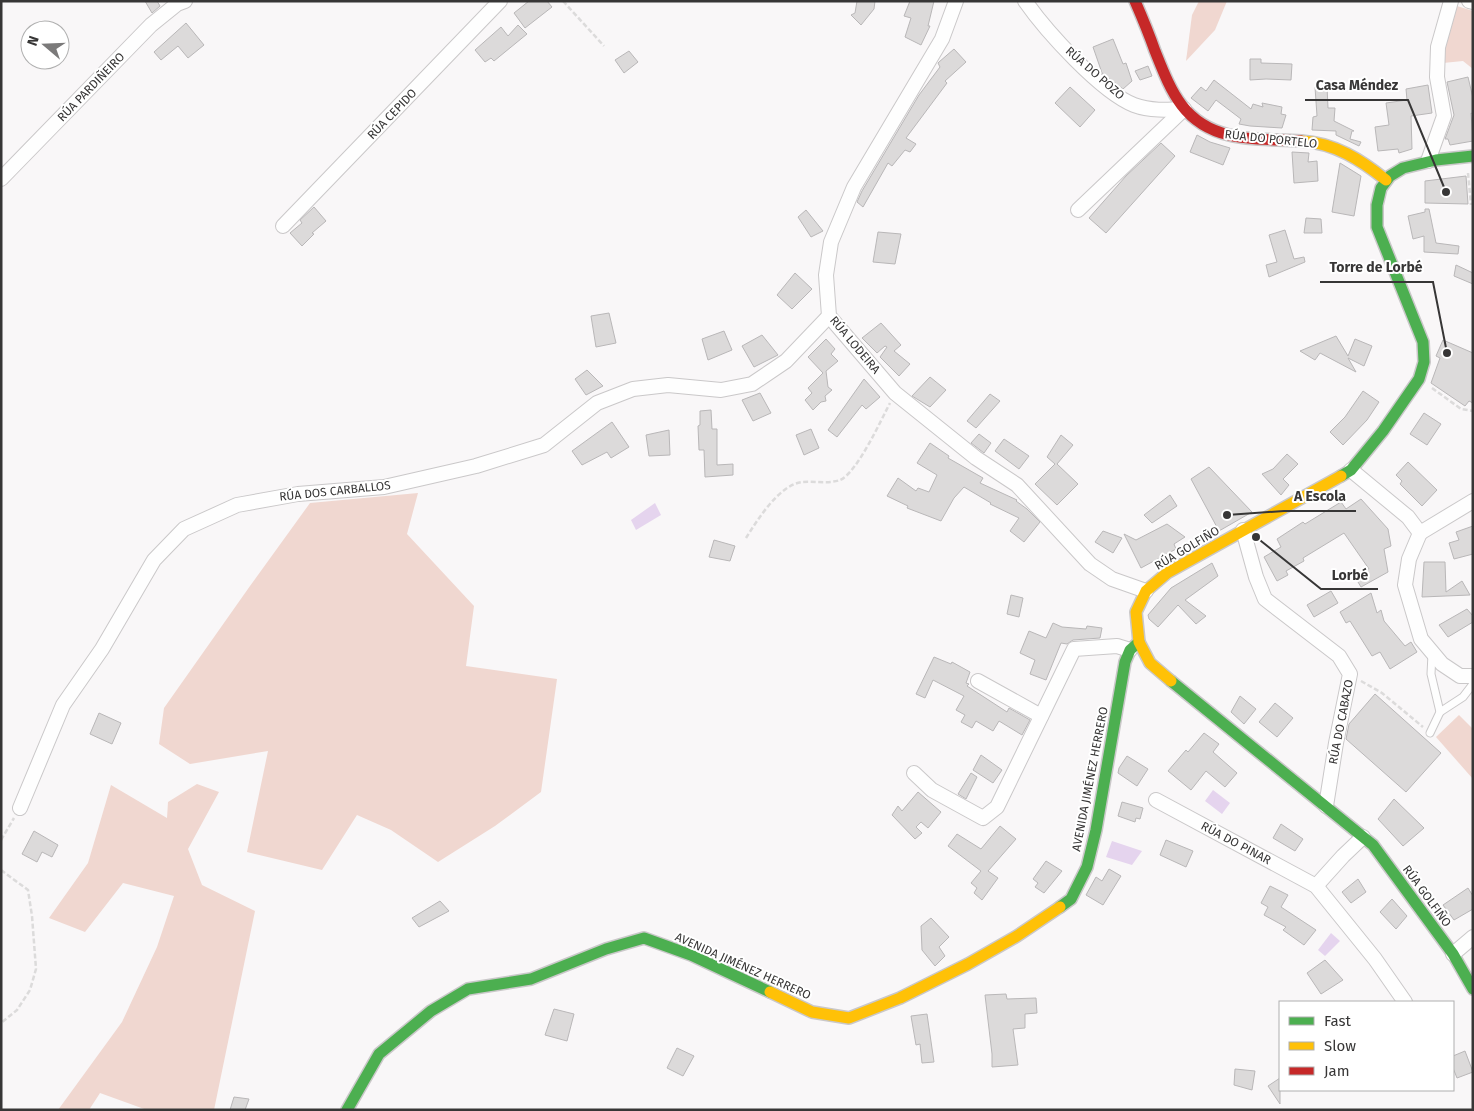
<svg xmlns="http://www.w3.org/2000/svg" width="1474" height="1111" font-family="'Fira Sans',sans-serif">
  <rect width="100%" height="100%" fill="#f9f7f8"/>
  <g fill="#f0d7d0">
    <polygon points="1199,1 1227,1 1215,30 1186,61 1192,15"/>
    <polygon points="1457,6 1473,11 1473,69 1463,61 1443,63 1444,38"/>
    <polygon points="418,493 407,534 474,606 466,666 557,679 541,792 495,826 438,862 391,830 357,815 322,870 247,852 268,751 190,764 159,744 164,708 250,586 310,503"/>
    <polygon points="1459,715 1473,729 1473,779 1436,737"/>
    <polygon points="197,784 219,792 188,849 202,885 255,911 214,1110 147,1110 100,1093 89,1110 58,1110 122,1022 157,947 174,896 123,883 85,932 49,918 88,863 111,785 167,818 168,802"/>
  </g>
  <g fill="#e5d4ee">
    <polygon points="655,503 661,515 636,530 631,520"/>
    <polygon points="1213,790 1230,803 1222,814 1205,801"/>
    <polygon points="1112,841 1142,851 1132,865 1106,857"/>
    <polygon points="1331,933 1340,941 1325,956 1318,950"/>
  </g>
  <g fill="#dcdada" stroke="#b9b7b8">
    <polygon points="145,1 157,1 160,6 152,13"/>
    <polygon points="529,1 547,1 552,7 525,28 514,13"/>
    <polygon points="857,1 875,1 874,9 861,25 851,15 855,13"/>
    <polygon points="910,1 934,1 928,26 930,26 921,45 905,37 911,18 904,16"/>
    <polygon points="186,23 204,45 188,58 178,46 161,60 154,52"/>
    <polygon points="518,25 527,34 494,61 491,58 485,62 475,50 501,27 508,36"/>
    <polygon points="1113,39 1123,64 1126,63 1132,81 1123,89 1102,73 1093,47"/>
    <polygon points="954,49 966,62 945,81 947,83 906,138 916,144 910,152 905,150 892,166 888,163 863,207 857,202 862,191 919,95 940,67 938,63 939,62"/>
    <polygon points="629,51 638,62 624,73 615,60"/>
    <polygon points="1250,59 1261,59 1261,63 1292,64 1291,80 1266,79 1250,80"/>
    <polygon points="1148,66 1152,76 1140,80 1135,71"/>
    <polygon points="1468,77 1473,98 1473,114 1471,113 1473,141 1450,145 1448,139 1445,139 1454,115 1447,82"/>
    <polygon points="1214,80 1251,109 1253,104 1263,107 1262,103 1282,107 1281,114 1286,115 1282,128 1250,126 1239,124 1241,119 1216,100 1208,111 1191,98 1201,87 1206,91"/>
    <polygon points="1428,85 1432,113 1411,116 1412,149 1399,153 1398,149 1378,151 1375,127 1389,125 1386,103 1407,100 1406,89"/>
    <polygon points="1327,86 1328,108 1335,108 1334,121 1354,131 1352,131 1350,139 1361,142 1359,146 1336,135 1336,131 1312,130 1313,117 1317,116 1315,87"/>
    <polygon points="1070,87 1095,110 1080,127 1055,103"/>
    <polygon points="1197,135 1210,142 1230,148 1223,165 1190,152"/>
    <polygon points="1161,143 1175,156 1106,233 1089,218 1126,176"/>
    <polygon points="1292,152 1309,153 1308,162 1317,161 1318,181 1294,183"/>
    <polygon points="1340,163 1361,176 1354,216 1332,212"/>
    <polygon points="1466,176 1468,204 1425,203 1425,181"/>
    <polygon points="314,207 326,221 312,233 314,234 302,246 290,233 302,223 300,220"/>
    <polygon points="1425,209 1429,209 1436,243 1459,246 1458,254 1424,252 1424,236 1413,239 1408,216 1425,212"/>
    <polygon points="806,210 823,231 811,237 798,217"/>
    <polygon points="1306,218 1321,219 1322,233 1304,233"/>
    <polygon points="1285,230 1294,259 1304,257 1305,262 1269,277 1266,265 1277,262 1269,235"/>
    <polygon points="878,232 901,234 895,264 873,262"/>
    <polygon points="1456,265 1473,273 1473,284 1454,276"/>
    <polygon points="795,273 812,289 792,309 777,295"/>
    <polygon points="609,313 616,343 596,347 591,316"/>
    <polygon points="881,323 901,345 894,351 910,364 899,376 880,357 887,347 885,346 877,353 862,338"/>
    <polygon points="724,331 732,350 708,360 702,339"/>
    <polygon points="762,335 778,355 754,367 742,346"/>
    <polygon points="1336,336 1348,356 1355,339 1372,346 1364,366 1348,358 1356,372 1320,353 1315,360 1300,351"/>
    <polygon points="826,339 835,349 831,354 838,361 826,371 828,387 832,390 825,396 826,401 821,402 813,410 805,400 812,393 808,388 823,373 808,357"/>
    <polygon points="1443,340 1473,353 1473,403 1469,401 1465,406 1431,383 1440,358 1436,356"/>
    <polygon points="587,370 603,386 586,395 575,379"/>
    <polygon points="930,377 946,390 930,407 912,396"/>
    <polygon points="864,379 880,397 866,409 862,405 837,437 828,430"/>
    <polygon points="1363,391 1379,402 1367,420 1343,445 1330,432 1345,417"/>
    <polygon points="760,393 771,413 753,421 742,400"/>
    <polygon points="990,394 1000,401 976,428 967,421"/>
    <polygon points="711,410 712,429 717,429 717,465 733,464 733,475 705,477 704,450 699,450 698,426 700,425 700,411"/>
    <polygon points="1424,413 1441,424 1427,445 1410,434"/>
    <polygon points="612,422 629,447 611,458 607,452 582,465 572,451"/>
    <polygon points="811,429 819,448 804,455 796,435"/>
    <polygon points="669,430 670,455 649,456 646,435"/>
    <polygon points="979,434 991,443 984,453 971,443"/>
    <polygon points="1061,435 1073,445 1057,464 1078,484 1057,505 1035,484 1055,464 1047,457"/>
    <polygon points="1004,439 1029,456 1019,469 995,451"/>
    <polygon points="930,443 949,456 948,458 983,478 980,483 1017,500 1016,501 1027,509 1040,522 1024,542 1010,531 1019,518 990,504 991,503 964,487 954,498 941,521 907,508 908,506 887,496 898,478 916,491 918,488 929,492 937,475 917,463"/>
    <polygon points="1287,454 1298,464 1283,479 1289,485 1281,495 1262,474 1273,469"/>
    <polygon points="1408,462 1437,490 1422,506 1400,484 1402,481 1396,475"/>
    <polygon points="1209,467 1252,512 1219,531 1191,479"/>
    <polygon points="1170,495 1177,506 1152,523 1144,515"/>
    <polygon points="1361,499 1388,529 1391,546 1384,549 1388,572 1361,587 1355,577 1369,569 1344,533 1303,558 1304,561 1286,571 1288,575 1277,581 1264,557 1281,547 1277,539 1303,522 1305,524 1341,502 1346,509"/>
    <polygon points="1167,524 1185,537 1174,544 1176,549 1141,568 1124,534 1136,540"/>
    <polygon points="1473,526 1473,554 1454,559 1449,543 1459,540 1456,532"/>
    <polygon points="1103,531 1122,538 1113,553 1095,542"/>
    <polygon points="714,540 735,546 730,561 709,557"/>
    <polygon points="1424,562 1445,562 1446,592 1462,581 1470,595 1422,597"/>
    <polygon points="1212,563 1218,576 1185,600 1206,616 1196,624 1178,605 1158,627 1149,619 1148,615 1171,588"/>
    <polygon points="1331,591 1338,603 1314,617 1307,605"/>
    <polygon points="1371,593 1377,613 1381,610 1384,621 1405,646 1411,642 1417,652 1390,669 1380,652 1372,656 1350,621 1346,623 1340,612"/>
    <polygon points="1011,595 1023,598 1019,617 1007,614"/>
    <polygon points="1467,609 1473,616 1473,622 1448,637 1439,625"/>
    <polygon points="1053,623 1062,627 1086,629 1087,626 1102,628 1100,638 1073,640 1067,644 1061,643 1046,680 1030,674 1035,660 1020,653 1029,631 1046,638"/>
    <polygon points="934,657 951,664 952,662 970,672 966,683 969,684 967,686 1007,712 1009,708 1030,720 1022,735 999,721 993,731 976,721 972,728 961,722 965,715 956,710 964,696 933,680 925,698 916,694"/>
    <polygon points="1375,694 1441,753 1406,792 1346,739 1349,724"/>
    <polygon points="1240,696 1256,709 1244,724 1231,712"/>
    <polygon points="1275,703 1293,718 1277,737 1259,722"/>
    <polygon points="99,713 121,723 112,744 90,734"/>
    <polygon points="1204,733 1219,744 1213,752 1237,773 1225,787 1206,771 1191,790 1168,771 1186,750 1188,752"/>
    <polygon points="981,755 1002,770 993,783 973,770"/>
    <polygon points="1127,756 1148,769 1137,786 1118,773 1119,768"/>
    <polygon points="971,773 977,777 966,799 958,794"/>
    <polygon points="918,792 941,812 928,828 921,822 916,827 922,833 915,839 892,815 898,806 902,811"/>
    <polygon points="1394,799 1424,828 1403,846 1378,819"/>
    <polygon points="1122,802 1143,808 1140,819 1136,818 1135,822 1118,816"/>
    <polygon points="1281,824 1303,839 1295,851 1273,838"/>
    <polygon points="1000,826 1016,839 988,871 998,878 982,900 974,893 977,888 971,883 981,871 948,846 957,834 981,849"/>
    <polygon points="34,831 58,845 52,857 42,852 37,862 22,854"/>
    <polygon points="1166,840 1193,851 1186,867 1160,855"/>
    <polygon points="1046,861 1062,871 1044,893 1035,887 1038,883 1033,879"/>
    <polygon points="1109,869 1121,876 1103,905 1086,895 1096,877 1102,881"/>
    <polygon points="1358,879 1366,892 1351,903 1342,892"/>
    <polygon points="1270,886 1288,895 1281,907 1316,930 1304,945 1283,930 1286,927 1264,915 1268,907 1261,903"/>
    <polygon points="1468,888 1473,896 1473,909 1454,920 1443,905"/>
    <polygon points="1392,899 1407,916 1396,929 1380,912"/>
    <polygon points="440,901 449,911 419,927 412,918"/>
    <polygon points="931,918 949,937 939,947 945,956 935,966 922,950 921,926"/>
    <polygon points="1325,960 1343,980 1321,994 1307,973"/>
    <polygon points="1006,994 1007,999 1036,998 1037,1013 1025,1014 1025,1028 1013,1029 1018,1065 992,1067 992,1054 985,995"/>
    <polygon points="554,1009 574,1014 567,1041 545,1035"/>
    <polygon points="927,1014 934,1062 922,1063 920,1044 916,1045 911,1016"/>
    <polygon points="677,1048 694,1056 683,1076 667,1068"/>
    <polygon points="1465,1051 1473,1072 1457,1078 1453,1068 1453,1056"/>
    <polygon points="1235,1069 1255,1071 1252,1090 1234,1085"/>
    <polygon points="1280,1078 1280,1104 1268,1086"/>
    <polygon points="234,1097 249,1099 245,1110 230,1110"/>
  </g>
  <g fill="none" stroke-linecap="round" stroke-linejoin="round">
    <g stroke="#cac8c9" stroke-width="9">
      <g id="lane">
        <polyline points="1440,712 1463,697 1473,684"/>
        <polyline points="1430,733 1440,712 1431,674 1432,654"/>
      </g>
    </g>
    <g stroke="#cac8c9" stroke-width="16">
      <g id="street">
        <polyline points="956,1 942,39 854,187 831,242 826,275 829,316 895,393 976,458 1017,485 1090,564 1112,579 1146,591"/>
        <path d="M1025,1C1046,31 1101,92 1134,105C1150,111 1167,110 1184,109"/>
        <polyline points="1469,1 1473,2"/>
        <polyline points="1428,161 1444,116 1437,77 1438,47 1451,1"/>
        <polyline points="1,179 151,25 177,4 185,1"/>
        <polyline points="1078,210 1184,109"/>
        <polyline points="283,226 500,1"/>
        <polyline points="1351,470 1408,517 1420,533"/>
        <polyline points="1243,530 1256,577 1265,599 1339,656 1350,674 1336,743 1326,806"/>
        <polyline points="1420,533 1409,559 1405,585 1421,639 1442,664 1460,676 1473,676"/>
        <polyline points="1420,533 1473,501"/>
        <polyline points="978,681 1041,716"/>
        <polyline points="914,773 932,790 983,818 997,807 1074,649 1117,646 1130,650"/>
        <polyline points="1156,800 1316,886 1375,959 1405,1002"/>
        <polyline points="20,808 63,705 102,649 154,560 184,529 237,505 298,494 384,487 476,466 544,445 597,403 633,389 668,385 721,390 752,384 786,361 829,316"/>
        <polyline points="1316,886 1343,856 1363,837"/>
        <polyline points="1453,954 1473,937"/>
      </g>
    </g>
    <g stroke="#cac8c9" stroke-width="14">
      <g id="fast">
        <polyline points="1341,476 1351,470 1383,431 1419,379 1424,362 1423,342 1377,227 1377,205 1381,188 1390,176 1403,168 1436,160 1473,156"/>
        <polyline points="1171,681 1373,845 1453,954 1473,989"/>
        <polyline points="1060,907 1071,899 1087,867 1096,830 1125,662 1130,650 1139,642"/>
        <polyline points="347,1110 379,1054 431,1011 468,989 531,979 606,949 644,938 691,955 770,992"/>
      </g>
    </g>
    <g stroke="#cac8c9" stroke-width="14">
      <g id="slow">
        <path d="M1301,141C1335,143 1361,160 1386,180"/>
        <polyline points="1171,681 1150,663 1139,642 1136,612 1146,591 1167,573 1341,476"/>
        <polyline points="770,992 812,1012 849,1018 900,998 968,964 1017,936 1060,907"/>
      </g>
    </g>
    <g stroke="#cac8c9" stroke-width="14">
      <path id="jam" d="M1135,1C1142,17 1149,34 1155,51C1171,91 1183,124 1229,135C1252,141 1278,139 1301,141"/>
    </g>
    <g stroke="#dcdbdb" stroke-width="2.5" stroke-dasharray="5 2.5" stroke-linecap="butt">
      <polyline points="563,1 604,46"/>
      <polyline points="1468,173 1471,205"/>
      <polyline points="1432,388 1461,409 1473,411"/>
      <path d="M746,538C758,519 779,485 802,482C814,481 829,484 840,480C857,473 881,420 890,403"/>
      <polyline points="1361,681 1382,693 1423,727"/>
      <polyline points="1,840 14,818"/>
      <polyline points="1,870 28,890 32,916 36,969 30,990 17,1010 1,1023"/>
    </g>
    <use href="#lane" stroke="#fefefe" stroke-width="7"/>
    <use href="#street" stroke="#fefefe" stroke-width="14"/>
    <use href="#fast" stroke="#4caf50" stroke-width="11"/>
    <use href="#slow" stroke="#ffc107" stroke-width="11"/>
    <use href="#jam" stroke="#c62828" stroke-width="11"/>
  </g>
  <g text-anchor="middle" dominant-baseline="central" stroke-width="4" stroke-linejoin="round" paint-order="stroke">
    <g font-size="12" fill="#373636" stroke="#fff">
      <text transform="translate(1095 73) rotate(41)">RÚA DO POZO</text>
      <text transform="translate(91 87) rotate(-46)">RÚA PARDIÑEIRO</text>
      <text transform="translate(392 114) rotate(-46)">RÚA CEPIDO</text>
      <text transform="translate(1271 139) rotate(6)">RÚA DO PORTELO</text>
      <text transform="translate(855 345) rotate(50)">RÚA LODEIRA</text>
      <text transform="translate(335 491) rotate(-6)">RÚA DOS CARBALLOS</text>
      <text transform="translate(1187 548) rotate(-31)">RÚA GOLFIÑO</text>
      <text transform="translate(1341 722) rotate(-79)">RÚA DO CABAZO</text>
      <text transform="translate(1090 779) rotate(-79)">AVENIDA JIMÉNEZ HERRERO</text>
      <text transform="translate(1236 843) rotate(28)">RÚA DO PINAR</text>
      <text transform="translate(1427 896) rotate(54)">RÚA GOLFIÑO</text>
      <text transform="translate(743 966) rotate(24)">AVENIDA JIMÉNEZ HERRERO</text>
    </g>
  </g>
  <path fill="none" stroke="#373636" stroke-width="2" d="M1446 192L1408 100H1305M1447 353L1433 282H1320M1227 515L1284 511H1356M1256 537L1321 589H1378"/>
  <g fill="#373636" stroke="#fff" stroke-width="2">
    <circle cx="1446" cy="192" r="5"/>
    <circle cx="1447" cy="353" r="5"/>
    <circle cx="1227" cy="515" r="5"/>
    <circle cx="1256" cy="537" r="5"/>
  </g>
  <g font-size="14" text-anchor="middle" font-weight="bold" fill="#373636" stroke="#fff" stroke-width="4" stroke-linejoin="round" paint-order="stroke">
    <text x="1357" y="90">Casa Méndez</text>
    <text x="1376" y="272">Torre de Lorbé</text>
    <text x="1320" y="501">A Escola</text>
    <text x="1350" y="580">Lorbé</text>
  </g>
  <rect width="1474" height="1111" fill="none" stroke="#373636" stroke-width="5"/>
  <rect x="1279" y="1001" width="175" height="90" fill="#ffffff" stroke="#afafaf"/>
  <rect x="1289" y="1017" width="25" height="8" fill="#4caf50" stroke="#afafaf"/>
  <text x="1324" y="1026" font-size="15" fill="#373636">Fast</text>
  <rect x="1289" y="1042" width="25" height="8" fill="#ffc107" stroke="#afafaf"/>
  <text x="1324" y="1051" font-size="15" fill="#373636">Slow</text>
  <rect x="1289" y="1067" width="25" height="8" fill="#c62828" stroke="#afafaf"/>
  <text x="1324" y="1076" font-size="15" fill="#373636">Jam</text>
  <g transform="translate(45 45) rotate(289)"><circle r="24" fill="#ffffff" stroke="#afafaf"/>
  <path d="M0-4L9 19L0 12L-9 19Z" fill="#7b7a7a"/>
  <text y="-8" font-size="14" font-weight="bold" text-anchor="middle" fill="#373636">N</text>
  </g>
</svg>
